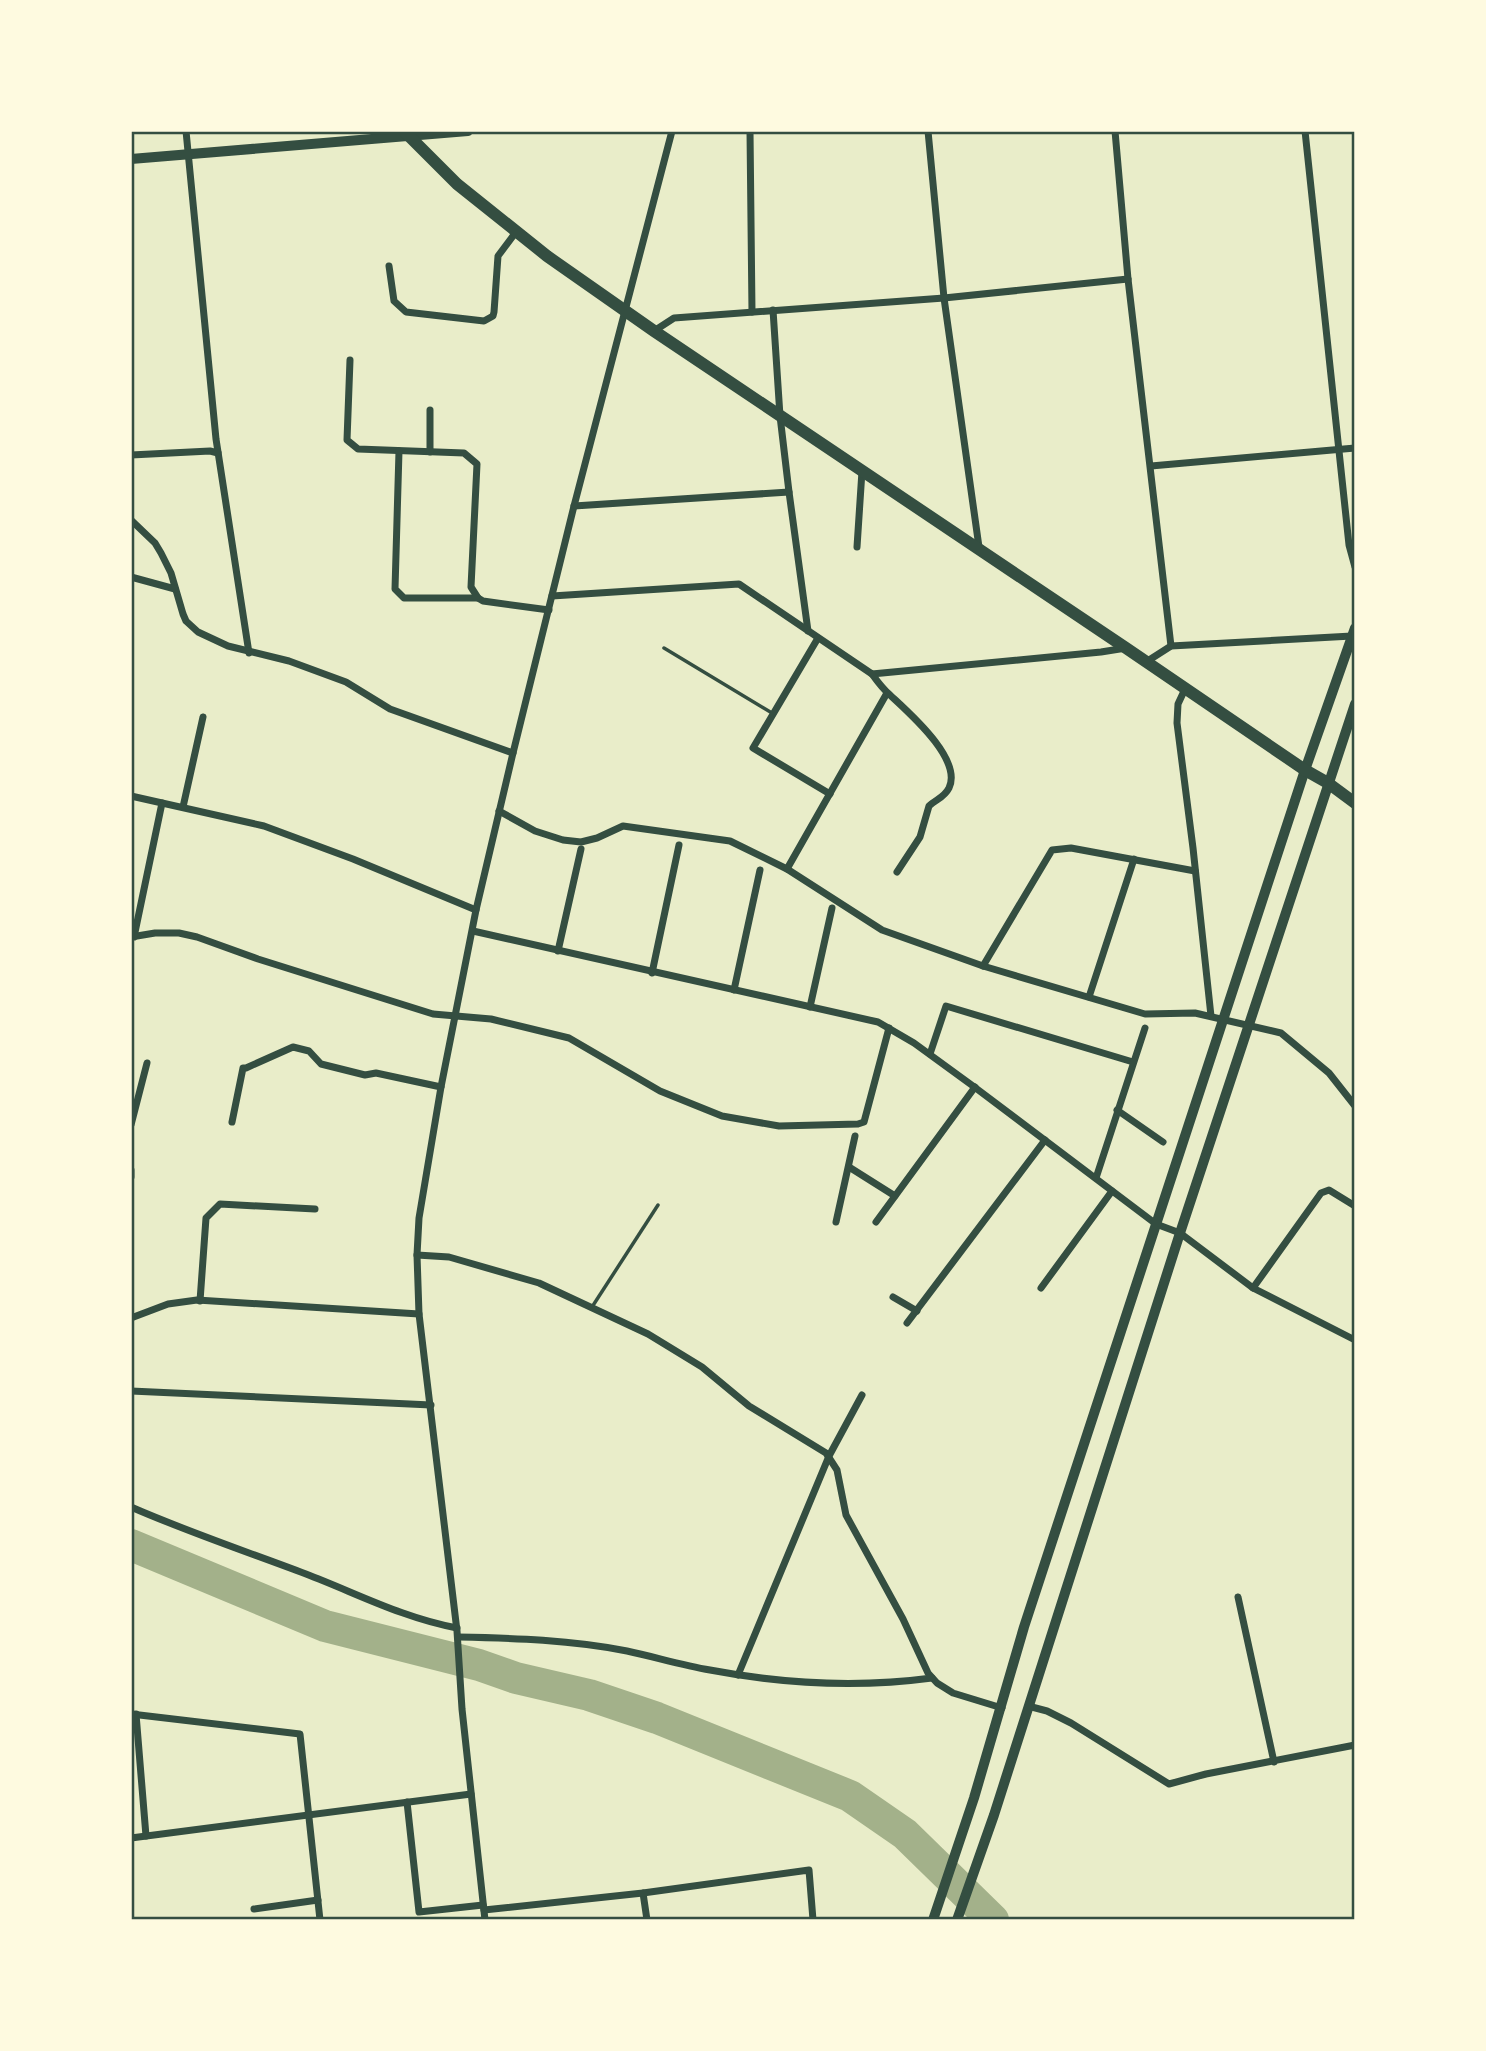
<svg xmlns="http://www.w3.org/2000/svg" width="1486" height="2051" font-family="Poppins,sans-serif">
  <rect width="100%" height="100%" fill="#e9edc9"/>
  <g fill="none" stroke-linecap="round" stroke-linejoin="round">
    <polyline stroke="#a3b18a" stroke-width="32" points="131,1545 325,1626 479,1665 516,1678 589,1695 657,1718 850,1796 905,1834 993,1920"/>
    <g stroke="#344e41" stroke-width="3.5">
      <polyline points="664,648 772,713"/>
      <polyline points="592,1307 658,1205"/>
    </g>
    <g stroke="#344e41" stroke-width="7">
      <polyline points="186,131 216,439 249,653"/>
      <polyline points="750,131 752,312"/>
      <polyline points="928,131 944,298 979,547"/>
      <polyline points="1115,131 1128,279 1171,646"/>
      <polyline points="1305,131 1349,545 1355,567"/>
      <polyline points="389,266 394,301 406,312 484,321 493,316 494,312 498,256 516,232"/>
      <polyline points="654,331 674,318 944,298 1128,279"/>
      <polyline points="350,360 347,440 358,449 464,453 477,464 471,587 478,598 483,601 549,610"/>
      <polyline points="399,451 395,589 404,598 478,598"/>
      <polyline points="430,452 430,410"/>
      <polyline points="131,455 210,451 218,453"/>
      <polyline points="1151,466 1355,448"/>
      <polyline points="789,492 808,631"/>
      <polyline points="574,506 789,492 780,416 773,310"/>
      <polyline points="131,520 155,543 161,553 171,573 183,614 186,621 198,632 228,646 289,661 346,682 390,709 513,753"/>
      <polyline points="857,547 862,471"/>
      <polyline points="131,577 175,589"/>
      <polyline points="552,596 739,584 872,674 1101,652 1126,648"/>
      <polyline points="818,638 753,748 830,794"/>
      <polyline points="1146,662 1171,646 1352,636"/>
      <path d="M872,674C877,681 883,689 890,695C908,712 963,759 949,788C944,798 936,799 929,806L920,837L897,872"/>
      <polyline points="1185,689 1178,704 1177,723 1193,848 1211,1016"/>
      <polyline points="131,796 264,826 353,859 476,910"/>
      <polyline points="183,807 203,717"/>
      <polyline points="499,811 535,831 563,840 581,842 597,838 623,826 730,841 787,869 882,930 983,966 1145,1014 1195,1013 1281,1033 1329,1073 1355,1106"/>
      <polyline points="787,869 887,693"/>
      <polyline points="473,931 878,1022 914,1043 973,1086 1156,1224 1180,1233 1253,1288 1355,1340"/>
      <polyline points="131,937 155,933 179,933 197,937 258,959 433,1014 491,1019 569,1038 660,1091 722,1116 779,1126 858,1124 864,1122 889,1028"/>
      <polyline points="134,937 162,803"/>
      <polyline points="558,951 581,849"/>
      <polyline points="983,966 1052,850 1071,848 1195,871"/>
      <polyline points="652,973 679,845"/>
      <polyline points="734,990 760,870"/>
      <polyline points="1089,997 1134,859"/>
      <polyline points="810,1007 832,908"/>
      <polyline points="930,1054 946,1006 1133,1062"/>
      <polyline points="1117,1110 1163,1142"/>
      <polyline points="232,1122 243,1068 246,1068 293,1047 309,1051 321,1064 365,1075 376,1073 441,1087"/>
      <polyline points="131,1125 147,1063"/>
      <polyline points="849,1167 895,1196"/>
      <polyline points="131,1170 131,1177"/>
      <polyline points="1096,1178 1145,1028"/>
      <polyline points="836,1222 855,1136"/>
      <polyline points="876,1222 975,1087"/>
      <polyline points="417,1255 449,1257 539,1283 648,1334 702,1367 749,1406 826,1453 837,1470 846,1515 903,1619 928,1673 937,1683 953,1693 1002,1708"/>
      <polyline points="1041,1288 1112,1191"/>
      <polyline points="1253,1288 1321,1193 1329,1190 1355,1206"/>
      <polyline points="893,1297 917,1311"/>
      <polyline points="200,1301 206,1218 220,1204 315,1209"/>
      <polyline points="131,1318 168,1304 197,1300 419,1314"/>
      <polyline points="907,1323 1045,1140"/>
      <polyline points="131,1391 431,1405"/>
      <path d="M131,1507C188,1532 248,1552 306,1574C356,1593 403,1618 457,1628"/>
      <polyline points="1238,1597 1274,1762"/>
      <path d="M458,1637C514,1638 572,1640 627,1651C655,1657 682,1665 710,1670C784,1684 857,1688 932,1678"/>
      <polyline points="738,1675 829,1456 862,1395"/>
      <polyline points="1028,1706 1047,1711 1071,1723 1169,1784 1206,1774 1355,1745"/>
      <polyline points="131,1714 300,1734 320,1920"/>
      <polyline points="136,1714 146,1836"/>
      <polyline points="407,1802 419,1912 483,1905"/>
      <polyline points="131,1838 471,1794"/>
      <polyline points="643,1893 647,1920"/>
      <polyline points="254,1909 318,1900"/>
      <polyline points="484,1910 643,1893 809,1870 813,1920"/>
      <polyline points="485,1920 462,1709 457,1631 419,1314 417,1255 419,1218 441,1087 476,910 513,753 574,506 672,131"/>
    </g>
    <g stroke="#344e41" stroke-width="10">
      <polyline points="131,159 468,131"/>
      <polyline points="933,1920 974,1798 1024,1627 1305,770 1355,628"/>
      <polyline points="957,1920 994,1815 1180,1233 1355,704"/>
    </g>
    <polyline stroke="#344e41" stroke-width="12" points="404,131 457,184 547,256 654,331 1126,648 1305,770 1328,783 1355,803"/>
  </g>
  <rect width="1486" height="2051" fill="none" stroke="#fefae0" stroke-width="266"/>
  <rect x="133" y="133" width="1220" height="1785" fill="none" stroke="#344e41" stroke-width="2.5"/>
</svg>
